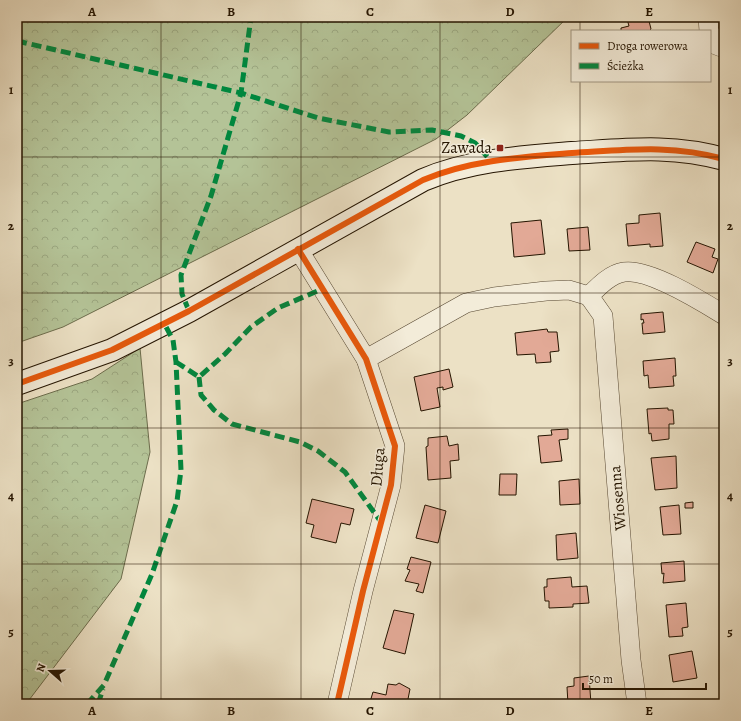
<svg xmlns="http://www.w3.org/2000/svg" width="741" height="721" font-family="Alegreya,serif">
  <defs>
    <pattern id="forest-crowns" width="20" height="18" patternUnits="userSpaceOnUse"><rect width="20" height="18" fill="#b4c397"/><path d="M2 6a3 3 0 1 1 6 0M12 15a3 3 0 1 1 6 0" fill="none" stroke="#9ba780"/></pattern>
  </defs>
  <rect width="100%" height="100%" fill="#ece1c5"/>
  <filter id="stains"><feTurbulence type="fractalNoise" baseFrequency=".005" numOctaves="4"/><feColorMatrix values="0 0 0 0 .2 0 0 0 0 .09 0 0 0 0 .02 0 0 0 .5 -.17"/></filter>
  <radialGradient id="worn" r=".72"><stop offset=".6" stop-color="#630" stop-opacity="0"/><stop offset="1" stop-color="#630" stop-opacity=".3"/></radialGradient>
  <g fill="url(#forest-crowns)" stroke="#6c6c4c">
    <polygon points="17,17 568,17 467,115 436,139 63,327 17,343"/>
    <polygon points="140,348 150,452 121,579 26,704 17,704 17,404 92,379"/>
  </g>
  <g fill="#e2a996" stroke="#241400">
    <polygon points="635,17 648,17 651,29 649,31 621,31 621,28 629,26 627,19"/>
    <polygon points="660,213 663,246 650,247 650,244 628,246 626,224 639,223 639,215"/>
    <polygon points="541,220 545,254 514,257 511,223"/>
    <polygon points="588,227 590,250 569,251 567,229"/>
    <polygon points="696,242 715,249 712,257 718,259 713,273 687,262"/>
    <polygon points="663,312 665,332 643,334 642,323 644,323 643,319 641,320 641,314"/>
    <polygon points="547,329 548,332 557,332 559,351 550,352 551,362 536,363 535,354 517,355 515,333"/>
    <polygon points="675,358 676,376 673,376 674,386 649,388 648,375 644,376 643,361"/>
    <polygon points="449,369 453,387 443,390 443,387 437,388 440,407 421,411 414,377"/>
    <polygon points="668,408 668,410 673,410 674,424 669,424 669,439 652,441 651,433 649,434 647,409"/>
    <polygon points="568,429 568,439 559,440 562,461 541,463 538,436 552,435 551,430"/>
    <polygon points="447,436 449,446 458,444 459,460 450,461 451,478 428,480 426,447 428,446 428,438"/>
    <polygon points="676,456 677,488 655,490 651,458"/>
    <polygon points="500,474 517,474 516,495 499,495"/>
    <polygon points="579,479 580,504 560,505 559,481"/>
    <polygon points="312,499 354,509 350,525 341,523 336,543 311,537 314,525 306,523"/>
    <polygon points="693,502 693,508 685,508 685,503"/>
    <polygon points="425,505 446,511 438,543 416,538"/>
    <polygon points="679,505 681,534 663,535 660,507"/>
    <polygon points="576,533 578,558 557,560 556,535"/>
    <polygon points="411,557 431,562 423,593 416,591 419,584 405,581 410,570 407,569"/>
    <polygon points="684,561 685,581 663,583 664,573 662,574 661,563"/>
    <polygon points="571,577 572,587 587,586 589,603 573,604 573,607 549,608 549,601 545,601 544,587 547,587 547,579"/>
    <polygon points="686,603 688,627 682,628 683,636 669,637 666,605"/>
    <polygon points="394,610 414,614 405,654 383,648"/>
    <polygon points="692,651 697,678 673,682 669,655"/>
    <polygon points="589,676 591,704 568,704 567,687 574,686 574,678"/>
    <polygon points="399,683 410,689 407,704 378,704 370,702 373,692 386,695 388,684 396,685"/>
  </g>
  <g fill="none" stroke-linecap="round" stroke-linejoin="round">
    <g stroke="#564731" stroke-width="20">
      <g id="street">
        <polyline points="708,17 709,31"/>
        <polyline points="710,33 716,45 724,48"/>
        <polyline points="298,249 366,359 395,446 391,485 363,591 337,704"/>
        <polyline points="589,296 603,316 631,660 637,704"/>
        <path d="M366,359L466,303L494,297L546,291L569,290L589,296C598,287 610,274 624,272C649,268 703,302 724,315"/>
      </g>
    </g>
    <g stroke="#241400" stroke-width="24">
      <path id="secondary" d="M17,384L112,350L189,311L423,180C470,160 522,157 572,153C626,150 671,144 724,159"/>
    </g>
    <use href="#street" stroke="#f3ecd9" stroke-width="19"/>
    <use href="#secondary" stroke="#f3ecd9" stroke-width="22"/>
    <g stroke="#00873e" stroke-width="5" stroke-dasharray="10 5" stroke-linecap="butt">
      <polyline points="17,41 241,93 318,118 389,132 432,130 461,136 475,143 492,162"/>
      <polyline points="189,311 182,294 181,275 211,196 241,93 251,17"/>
      <polyline points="176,362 199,377 225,354 251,327 278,308 322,289"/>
      <polyline points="199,377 201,395 214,410 232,424 300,442 318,451 345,472 381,522"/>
      <polyline points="87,704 104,685 152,574 177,501 181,470 176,362 173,340 164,323"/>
      <polyline points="98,704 103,689"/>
    </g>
    <g stroke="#f3ecd9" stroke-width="8">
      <g id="cycleway">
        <polyline points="298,249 366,359 395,446 391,485 363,591 337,704"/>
        <path d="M17,384L112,350L189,311L423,180C470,160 522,157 572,153C626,150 671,144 724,159"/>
      </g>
    </g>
    <use href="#cycleway" stroke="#e8590c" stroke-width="6"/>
  </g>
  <path fill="none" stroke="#241400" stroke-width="1" stroke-opacity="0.55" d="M161,17V704M301,17V704M440,17V704M580,17V31M580,81V704M17,157H724M17,293H724M17,428H724M17,564H724"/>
  <rect fill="#8f2418" stroke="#f3ecd9" stroke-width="1.5" x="496" y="144" width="8" height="8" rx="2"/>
  <g text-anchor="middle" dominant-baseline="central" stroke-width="3" stroke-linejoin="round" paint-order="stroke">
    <g font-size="16" fill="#241400" stroke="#f3ecd9" text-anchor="end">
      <text x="492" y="148">Zawada</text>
    </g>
    <g font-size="16" fill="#241400" stroke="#f3ecd9">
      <text transform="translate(378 467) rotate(-85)">Długa</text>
      <text transform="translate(618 498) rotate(-95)">Wiosenna</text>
    </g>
  </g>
  <rect width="741" height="721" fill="none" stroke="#ece1c5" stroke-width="44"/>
  <rect x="571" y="30" width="140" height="52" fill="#f3ecd9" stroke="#a09682"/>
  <rect x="579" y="43" width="20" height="6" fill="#e8590c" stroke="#a09682"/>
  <text x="607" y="50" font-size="12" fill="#241400">Droga rowerowa</text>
  <rect x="579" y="63" width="20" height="6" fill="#00873e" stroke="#a09682"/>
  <text x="607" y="70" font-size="12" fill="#241400">Ścieżka</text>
  <g transform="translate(50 671) rotate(290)" stroke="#f3ecd9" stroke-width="3" paint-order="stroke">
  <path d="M0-3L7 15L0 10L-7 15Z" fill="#241400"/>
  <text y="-6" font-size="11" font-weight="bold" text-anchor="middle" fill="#241400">N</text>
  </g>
  <path d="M583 683v6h123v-6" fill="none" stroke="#241400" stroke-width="2"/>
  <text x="589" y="683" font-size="12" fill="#241400" stroke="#f3ecd9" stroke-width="3" paint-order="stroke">50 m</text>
  <rect x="22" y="22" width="697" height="677" fill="none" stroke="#241400" stroke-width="1.5"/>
  <g font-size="13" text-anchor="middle" font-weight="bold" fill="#241400">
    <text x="92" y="16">A</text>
    <text x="231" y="16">B</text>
    <text x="370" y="16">C</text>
    <text x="510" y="16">D</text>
    <text x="649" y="16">E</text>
    <text x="11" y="94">1</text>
    <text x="730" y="94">1</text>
    <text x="11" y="230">2</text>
    <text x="730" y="230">2</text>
    <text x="11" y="365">3</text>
    <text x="730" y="365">3</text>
    <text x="11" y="500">4</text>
    <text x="730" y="500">4</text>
    <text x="11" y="636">5</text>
    <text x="730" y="636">5</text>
    <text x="92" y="715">A</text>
    <text x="231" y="715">B</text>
    <text x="370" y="715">C</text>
    <text x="510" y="715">D</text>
    <text x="649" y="715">E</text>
  </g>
  <rect width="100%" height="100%" filter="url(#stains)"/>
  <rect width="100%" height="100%" fill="url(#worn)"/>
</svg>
